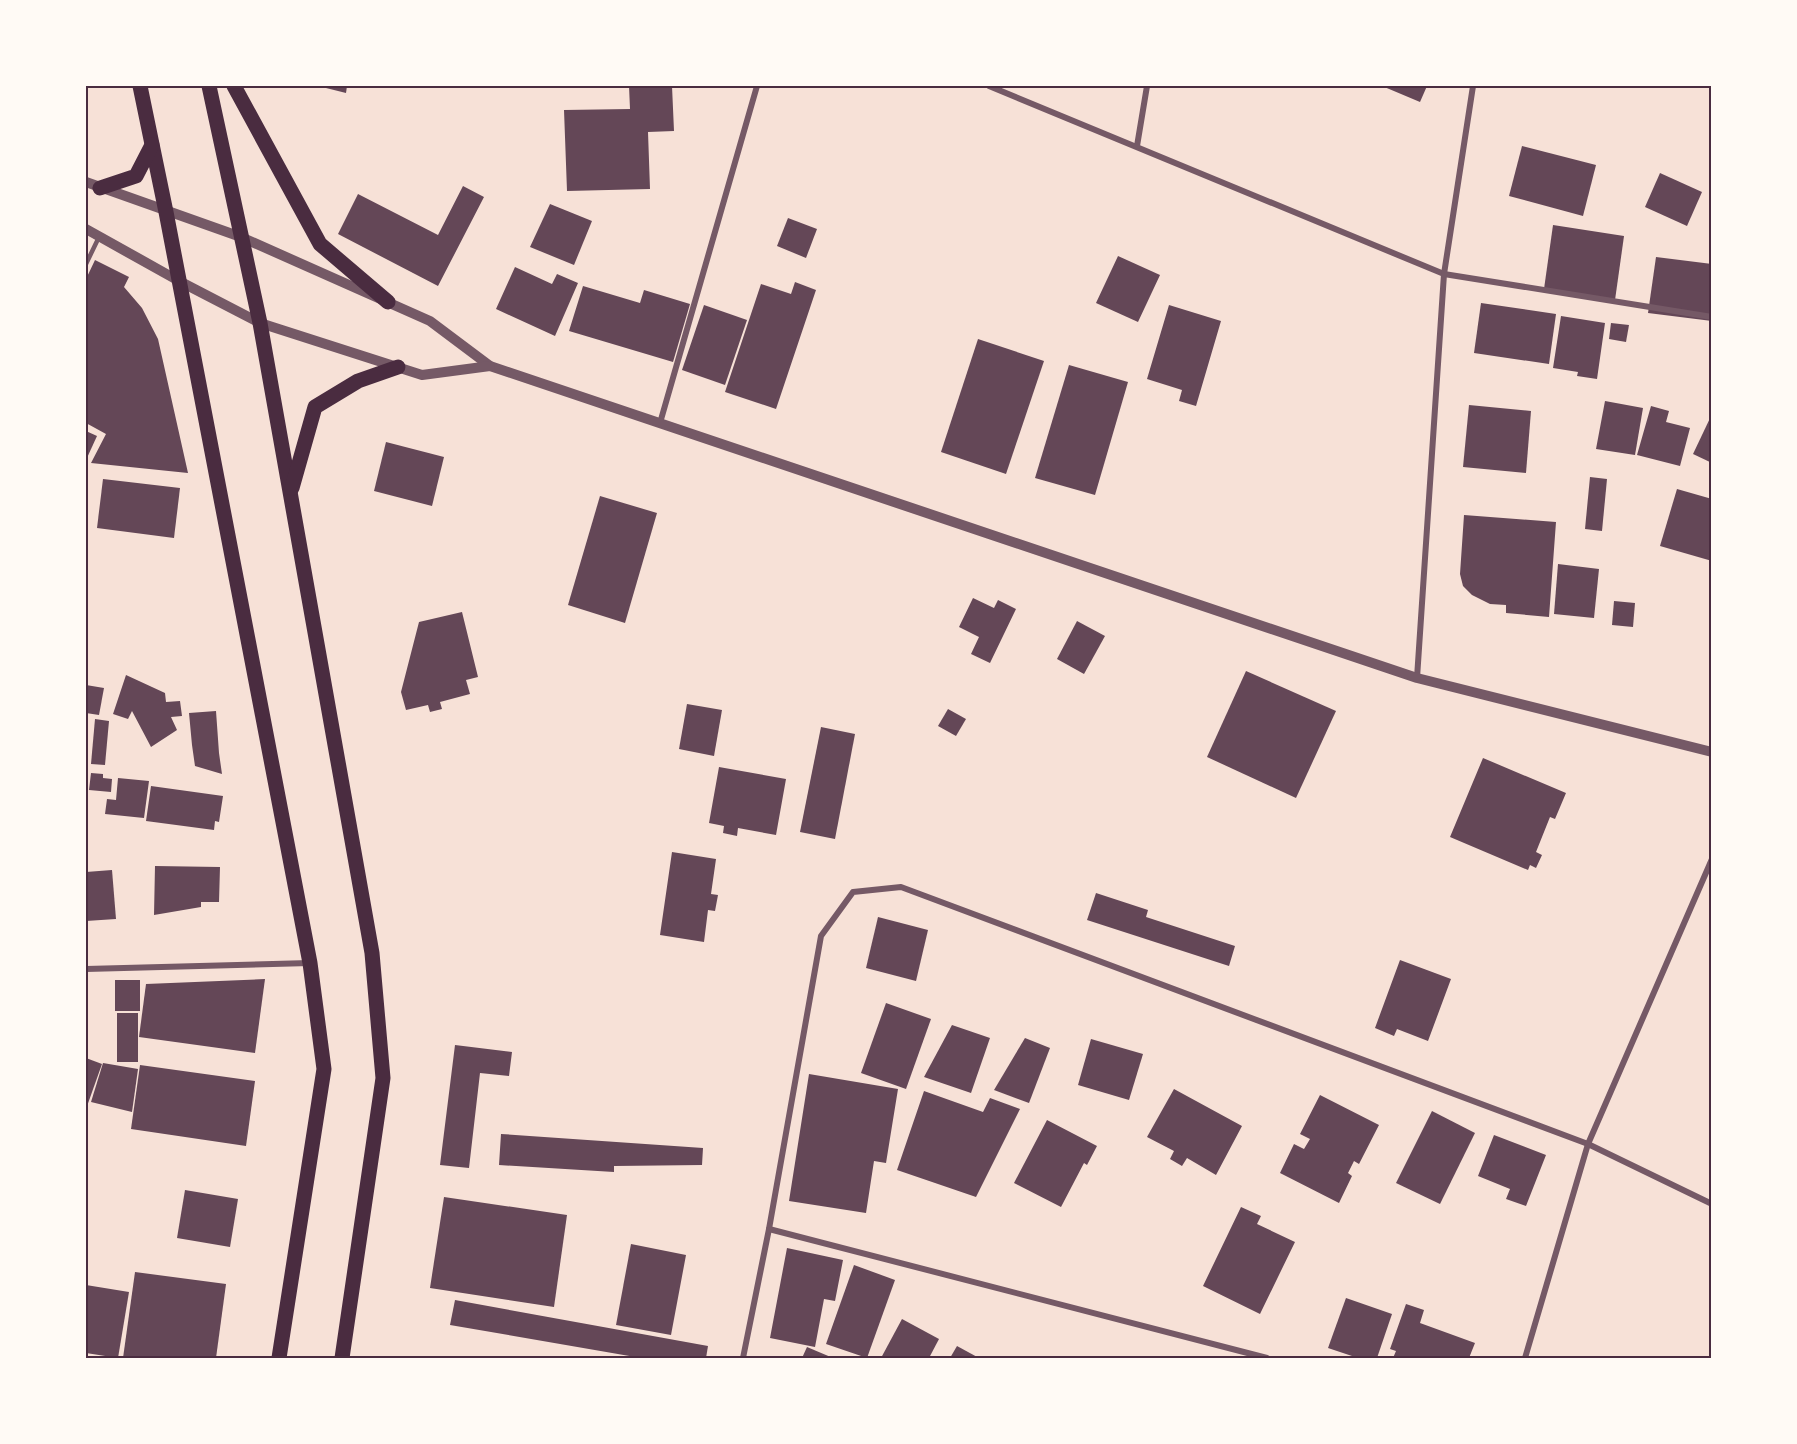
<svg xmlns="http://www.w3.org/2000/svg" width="1797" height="1444" font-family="'Asap Condensed',sans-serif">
  <rect width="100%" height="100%" fill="#f7e1d7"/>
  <g fill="#644757">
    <polygon points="318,86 347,86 346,93"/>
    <polygon points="629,86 672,86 674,131 648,132 650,189 567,191 564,110 630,109"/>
    <polygon points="1382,86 1427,86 1420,102"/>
    <polygon points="1522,146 1596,165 1583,216 1509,196"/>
    <polygon points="1660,173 1702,192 1687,226 1645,207"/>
    <polygon points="463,186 484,197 438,286 338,234 358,194 438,235"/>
    <polygon points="550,204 592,221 574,265 530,247"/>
    <polygon points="788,218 817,229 806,258 777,246"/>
    <polygon points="1553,225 1624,236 1615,300 1544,289"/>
    <polygon points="1118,256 1160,275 1138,322 1096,303"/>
    <polygon points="1656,257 1712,264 1712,321 1648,313"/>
    <polygon points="95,260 129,277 124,287 142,308 158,339 188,473 91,463 106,434 86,423 86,279"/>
    <polygon points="515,267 552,284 557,274 578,283 555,336 496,309"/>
    <polygon points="795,282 816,290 776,409 725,392 761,284 791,294"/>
    <polygon points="583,286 640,303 644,290 690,304 673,362 569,331"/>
    <polygon points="1481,303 1556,314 1549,364 1474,353"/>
    <polygon points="704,305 747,320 725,385 682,370"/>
    <polygon points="1169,305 1221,321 1196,406 1179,401 1182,390 1147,379"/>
    <polygon points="1561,316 1605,323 1597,379 1577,376 1578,372 1553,368"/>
    <polygon points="1611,323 1629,325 1626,342 1609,339"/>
    <polygon points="978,339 1044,361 1006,474 941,452"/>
    <polygon points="1069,365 1128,382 1095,495 1035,478"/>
    <polygon points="1605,401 1643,408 1635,455 1596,449"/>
    <polygon points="1469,405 1531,411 1526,473 1463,467"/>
    <polygon points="1651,406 1669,411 1666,422 1690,428 1680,466 1637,455"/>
    <polygon points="1712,414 1712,463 1693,454"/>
    <polygon points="86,431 97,436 86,460"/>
    <polygon points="386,442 444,457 432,506 374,491"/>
    <polygon points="1590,477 1607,479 1602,531 1585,529"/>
    <polygon points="103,479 180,488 174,538 97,528"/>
    <polygon points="1677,489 1712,499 1712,561 1660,546"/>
    <polygon points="600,496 657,513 625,623 568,605"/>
    <polygon points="1464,515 1556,522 1549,617 1506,613 1506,605 1490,604 1472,595 1463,586 1460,574"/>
    <polygon points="1558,564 1599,569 1594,618 1554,614"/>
    <polygon points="973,598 994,608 998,600 1016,609 990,663 971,654 979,637 959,627"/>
    <polygon points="1614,601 1635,603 1633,627 1612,625"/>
    <polygon points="462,612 478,677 466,680 470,694 440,702 442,709 430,712 428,705 406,710 401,692 419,622"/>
    <polygon points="1077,621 1105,636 1084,674 1057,659"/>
    <polygon points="1246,671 1336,711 1296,798 1207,757"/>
    <polygon points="126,675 165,693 166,702 180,701 182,716 171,717 177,730 151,747 132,711 128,719 113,714"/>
    <polygon points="86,685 104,688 99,715 86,713"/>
    <polygon points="687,704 722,710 714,756 679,749"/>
    <polygon points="948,709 966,719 956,736 938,726"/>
    <polygon points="216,711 219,753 222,774 195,766 192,745 189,713"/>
    <polygon points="95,719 109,721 105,765 91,764"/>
    <polygon points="821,727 855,734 835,839 800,832"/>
    <polygon points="1483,758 1566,793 1555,819 1550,817 1536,852 1542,855 1536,868 1530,865 1528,870 1450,837"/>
    <polygon points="719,767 786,779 776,835 738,828 737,836 723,833 724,826 709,823"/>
    <polygon points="91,773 103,774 103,778 112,779 111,792 89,790"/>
    <polygon points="118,778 149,781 144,818 105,814 107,799 116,800"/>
    <polygon points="151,786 223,796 219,822 215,821 214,830 146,821"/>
    <polygon points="672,852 716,859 711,894 718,895 715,911 708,910 704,942 660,935"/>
    <polygon points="155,866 220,867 219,902 201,902 201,907 154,915"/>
    <polygon points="112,870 116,919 86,921 86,872"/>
    <polygon points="1096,893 1148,910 1146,917 1235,946 1229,966 1087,920"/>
    <polygon points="878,917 928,930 916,981 866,968"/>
    <polygon points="1400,960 1451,979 1428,1041 1397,1029 1394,1036 1375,1028"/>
    <polygon points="265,979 255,1053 139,1037 146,984"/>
    <rect x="115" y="980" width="25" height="31"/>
    <polygon points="886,1003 931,1019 906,1089 861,1073"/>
    <rect x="117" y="1013" width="21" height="49"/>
    <polygon points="952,1025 990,1038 971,1093 924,1077"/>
    <polygon points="1025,1038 1050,1048 1029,1103 994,1090"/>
    <polygon points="1091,1039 1143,1054 1129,1100 1078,1085"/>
    <polygon points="455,1045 512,1052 509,1076 480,1073 469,1168 440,1165"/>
    <polygon points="86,1058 102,1064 86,1109"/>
    <polygon points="103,1063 138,1069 132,1112 91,1102"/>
    <polygon points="140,1065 255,1081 246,1146 131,1129"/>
    <polygon points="809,1074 898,1089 886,1163 874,1161 866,1213 789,1201"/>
    <polygon points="1174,1089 1242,1126 1216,1175 1187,1158 1182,1166 1170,1159 1174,1151 1147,1137"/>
    <polygon points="924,1091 983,1112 990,1098 1020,1109 976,1197 897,1170"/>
    <polygon points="1320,1095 1379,1125 1359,1164 1354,1161 1348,1173 1352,1176 1339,1203 1280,1173 1294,1144 1304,1149 1310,1139 1300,1134"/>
    <polygon points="1432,1111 1475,1133 1440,1204 1396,1183"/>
    <polygon points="1047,1120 1097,1146 1087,1165 1084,1163 1061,1207 1014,1183"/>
    <polygon points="501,1134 703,1148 702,1165 614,1166 614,1172 499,1165"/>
    <polygon points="1494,1135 1546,1155 1526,1206 1506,1199 1510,1189 1478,1176"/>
    <polygon points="185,1190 238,1199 230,1247 177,1238"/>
    <polygon points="444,1197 567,1215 554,1307 430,1288"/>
    <polygon points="1241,1207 1261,1216 1257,1224 1295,1242 1260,1314 1203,1286"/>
    <polygon points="631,1244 686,1255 671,1335 616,1325"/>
    <polygon points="787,1248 843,1260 835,1301 824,1299 815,1347 770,1338"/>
    <polygon points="854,1265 895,1280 867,1358 826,1344"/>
    <polygon points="135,1272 226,1284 216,1358 123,1358"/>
    <polygon points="86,1285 129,1292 118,1358 86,1353"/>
    <polygon points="1346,1298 1392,1314 1377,1358 1358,1358 1328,1348"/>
    <polygon points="455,1300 708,1346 706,1358 641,1358 450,1325"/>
    <polygon points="1406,1304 1424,1310 1420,1323 1475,1343 1469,1358 1393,1358 1396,1351 1390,1349"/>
    <polygon points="902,1319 939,1339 929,1358 881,1358"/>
    <polygon points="957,1346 979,1358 950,1358"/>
    <polygon points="807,1347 833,1358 802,1358"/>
  </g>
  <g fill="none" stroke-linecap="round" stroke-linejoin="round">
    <polyline stroke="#755966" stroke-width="4.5" points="86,264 99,237"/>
    <g stroke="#755966" stroke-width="6">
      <polyline points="989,86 1444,274 1712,317"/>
      <polyline points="1137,146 1147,86"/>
      <polyline points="660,423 757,86"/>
      <polyline points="1417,678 1444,274 1473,86"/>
      <polyline points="86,969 310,963"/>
      <polyline points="769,1229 1267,1358"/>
      <polyline points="743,1358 769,1229 821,936 853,892 901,887 1588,1144 1712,1204"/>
      <polyline points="1525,1358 1588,1144 1712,859"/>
    </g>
    <g stroke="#755966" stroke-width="10">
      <polyline points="86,182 241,237 430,321 490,366 1417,678 1712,752"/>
      <polyline points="86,229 179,281 260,323 422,375 490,366"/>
    </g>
    <g stroke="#4a2c40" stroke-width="15">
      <polyline points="140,86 166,212 310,963 324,1069 279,1358"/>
      <polyline points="209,86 260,323 372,953 383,1078 342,1358"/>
      <polyline points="234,86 320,244 388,302"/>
      <polyline points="100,188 136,176 152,145"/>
      <polyline points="292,488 315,407 358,381 398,367"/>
    </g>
  </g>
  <rect width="1797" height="1444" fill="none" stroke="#fffaf5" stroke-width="174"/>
  <rect x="87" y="87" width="1623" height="1270" fill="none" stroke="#4a2c40" stroke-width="2"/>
</svg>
